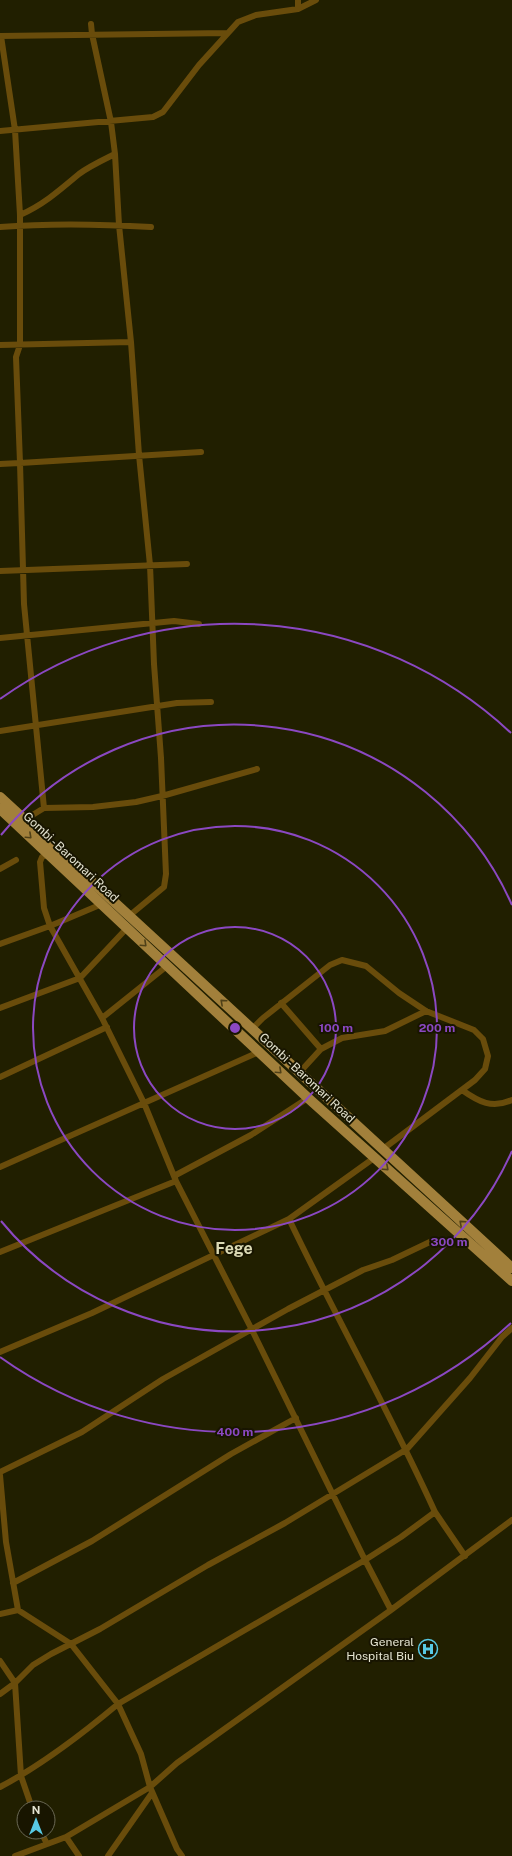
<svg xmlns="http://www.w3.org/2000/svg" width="512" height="1856" viewBox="0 0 512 1856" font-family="'Public Sans',sans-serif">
  <rect width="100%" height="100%" fill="#211f00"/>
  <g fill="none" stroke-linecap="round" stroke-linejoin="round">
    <path stroke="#694c0b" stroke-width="6" d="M298,0V9L316,0
      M91,24L92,34L111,122L115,154L119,225L131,342L139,455L150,565L154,664L161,758L166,874L164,887L129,916
      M0,36L227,33
      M0,131L153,117L163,112L199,65L238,22L256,15L298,9
      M20,215C43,205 60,190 79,174C90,166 103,160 115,154
      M0,227C50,223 101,224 151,227
      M0,345L131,342
      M0,464L20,463L16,357L20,345V215L15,130L1,36
      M0,571L187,564
      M0,638L174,621L199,624
      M0,731L177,703L211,702
      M44,808L24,604L20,463L201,452
      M26,819L44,808L93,807L136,802L162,796L257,769
      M0,869L16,860
      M0,944L50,926L102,904
      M281,1003L321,1049
      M0,1008L80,978L127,928
      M102,1018L167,966
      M252,1029L263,1018L330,965L342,960L366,966L399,993L426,1011L474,1030L483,1039L488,1056L485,1069L475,1080L383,1149
      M299,1073L321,1049L342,1038L385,1031L426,1011
      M0,1077L107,1027
      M462,1090C479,1102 492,1109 512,1100
      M0,1167L259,1052
      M174,1176L251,1135L308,1098
      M289,1219C336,1318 390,1412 435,1512
      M0,1252L176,1181
      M0,1352L92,1313L289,1219L374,1158
      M0,1472L82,1432L163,1379L288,1309L363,1270L392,1260L434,1240
      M0,1475L6,1542L18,1610L71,1644L118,1704L141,1754L150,1787L177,1849L182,1856
      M13,1583L92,1541L231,1454L296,1418
      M391,1610L365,1560L401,1537L435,1512L465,1556
      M0,1614L18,1610
      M0,1661L15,1683L21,1776L32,1808
      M0,1694L15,1683L33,1665L51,1654L100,1629L208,1565L285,1523L407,1449L470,1378L502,1337L512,1328
      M0,1787C42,1765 81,1735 118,1704L365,1560L252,1330L176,1181L144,1103L102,1018L50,926L44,908L40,862L42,857L49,854
      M41,1832L47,1844
      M66,1837L150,1787L177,1763L391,1610L512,1520
      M15,1856L66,1837L79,1856
      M108,1856L152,1793"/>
    <path stroke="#a2803b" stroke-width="10" d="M0,797L512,1268
      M0,809L308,1098L512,1281"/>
  </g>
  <defs><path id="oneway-chevron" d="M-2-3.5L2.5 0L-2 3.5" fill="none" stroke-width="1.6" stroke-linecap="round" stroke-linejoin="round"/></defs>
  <g stroke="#4f4018">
    <use href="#oneway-chevron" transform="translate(29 836) rotate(43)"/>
    <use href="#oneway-chevron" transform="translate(144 944) rotate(43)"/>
    <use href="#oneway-chevron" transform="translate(223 1002) rotate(-138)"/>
    <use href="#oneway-chevron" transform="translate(279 1071) rotate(43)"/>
    <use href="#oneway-chevron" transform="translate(386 1168) rotate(42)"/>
    <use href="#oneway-chevron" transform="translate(462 1223) rotate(-138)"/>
  </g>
  <g fill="none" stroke="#8b48c2" stroke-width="2">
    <circle cx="235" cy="1028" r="101"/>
    <circle cx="235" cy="1028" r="202"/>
    <path d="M512 1151A303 303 0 0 1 1 1221M1 835A303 303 0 0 1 512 905"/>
    <path d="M511 1323A404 404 0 0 1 0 1357M0 699A404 404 0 0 1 511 733"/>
  </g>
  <defs>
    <g id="hospital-ring" transform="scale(1)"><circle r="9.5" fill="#181500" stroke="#58c9e4" stroke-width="1.5"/><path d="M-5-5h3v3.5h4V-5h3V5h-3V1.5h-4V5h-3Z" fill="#58c9e4"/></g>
  </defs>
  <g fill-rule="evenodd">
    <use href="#hospital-ring" x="428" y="1649"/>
  </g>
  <g text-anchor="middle" stroke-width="4" stroke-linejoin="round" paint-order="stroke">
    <g font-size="12" fill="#e5e4d1" stroke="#181500">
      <text transform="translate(71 857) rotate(43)" y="4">Gombi - Baromari Road</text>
      <text transform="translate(307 1078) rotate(43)" y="4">Gombi - Baromari Road</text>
    </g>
    <g font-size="12" fill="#e5e4d1" stroke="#181500" text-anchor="end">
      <text x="414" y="1646">General<tspan x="414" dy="14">Hospital Biu</tspan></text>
    </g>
    <g font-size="16" font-weight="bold" fill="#dcdab5" stroke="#181500">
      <text x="234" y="1254">Fege</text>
    </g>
  </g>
  <circle cx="235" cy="1028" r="6" fill="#8b48c2" stroke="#181500" stroke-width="2"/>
  <g font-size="12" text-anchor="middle" font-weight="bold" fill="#8b48c2" stroke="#181500" stroke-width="4" stroke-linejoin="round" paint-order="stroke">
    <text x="336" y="1032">100 m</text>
    <text x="437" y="1032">200 m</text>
    <text x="449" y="1246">300 m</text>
    <text x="235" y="1436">400 m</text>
  </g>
  <g transform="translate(36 1820)"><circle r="19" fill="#181500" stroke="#6a6854"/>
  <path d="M0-3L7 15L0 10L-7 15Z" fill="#58c9e4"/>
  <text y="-6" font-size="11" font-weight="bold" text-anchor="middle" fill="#e5e4d1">N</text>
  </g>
</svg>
